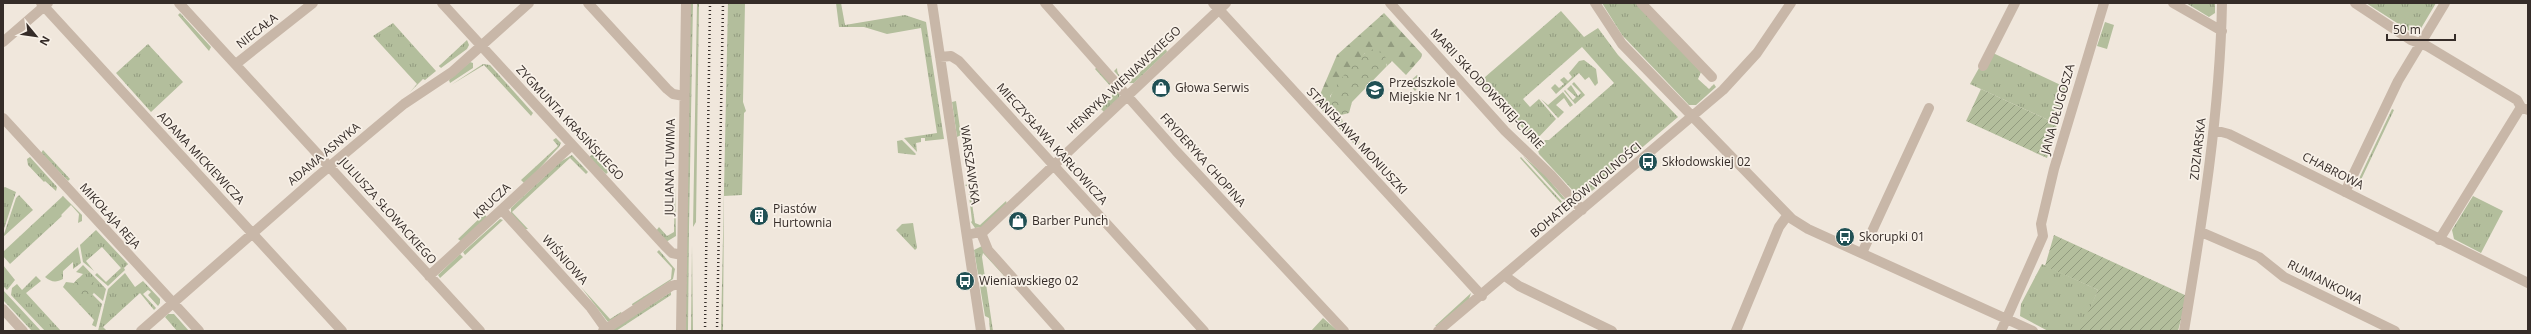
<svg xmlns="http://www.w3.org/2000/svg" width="2531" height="334" viewBox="0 0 2531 334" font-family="'Open Sans',sans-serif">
  <defs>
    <pattern id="grass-tufts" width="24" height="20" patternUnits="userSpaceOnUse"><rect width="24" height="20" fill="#b3be9c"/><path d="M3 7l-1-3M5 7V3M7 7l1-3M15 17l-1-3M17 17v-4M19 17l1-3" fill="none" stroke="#929b7f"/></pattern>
    <pattern id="forest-firs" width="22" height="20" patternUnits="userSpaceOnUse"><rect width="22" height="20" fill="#b3be9c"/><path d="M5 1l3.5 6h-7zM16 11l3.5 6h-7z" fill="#929b7f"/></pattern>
    <pattern id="park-crowns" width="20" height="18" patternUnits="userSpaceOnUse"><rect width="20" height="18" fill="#b3be9c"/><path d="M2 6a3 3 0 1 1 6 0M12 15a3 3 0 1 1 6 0" fill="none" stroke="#929b7f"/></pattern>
    <pattern id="garden-furrows" width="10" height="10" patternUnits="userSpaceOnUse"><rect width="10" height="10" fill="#b3be9c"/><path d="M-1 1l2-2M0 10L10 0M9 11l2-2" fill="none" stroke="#929b7f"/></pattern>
  </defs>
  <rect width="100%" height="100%" fill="#f0e7dc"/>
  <path fill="url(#grass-tufts)" d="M690,3H693L689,227L688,331H685Z
    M697,3H699L696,222L693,227Z
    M728,3H745L743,102L746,111L744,113L742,195L724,196L723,331H721Z
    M836,3H841L845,25L905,15L926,22L944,139L925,141V138H921V142L916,143L917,152L904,138L937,133L921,28L887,34L864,27H839Z
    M1602,3H1637L1701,72L1698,79L1709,89L1714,84L1716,87L1696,105H1689L1622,35Z
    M2186,3H2215V13L2209,17Z
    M2366,3H2436L2420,30L2411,32Z
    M1561,11L1584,37L1598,28L1618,55L1678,117L1631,157H1627L1605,176L1602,183L1583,198L1578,196L1539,154L1537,147L1545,140H1549L1614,83L1582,47L1523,99L1530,107L1539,99L1556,119L1535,141L1481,84H1477Z
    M180,13L211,47L209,51L178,15Z
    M2105,22L2114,25L2107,49L2097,46Z
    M393,23L436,71L425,80L423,79L410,92L417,84L373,36Z
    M467,40L469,45L467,49L441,68L439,66Z
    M148,44L183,82L151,112L116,73Z
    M1166,49L1167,52L1134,83H1125L1114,71L1117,68C1117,77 1123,78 1130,81Z
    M1993,53L2067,88L2057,124L1970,84L1979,68Z
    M1584,60L1596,69L1598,83L1595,86L1589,77L1585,80L1579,73L1556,94L1551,88L1555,84L1559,88L1564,84L1560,80L1564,77L1568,81L1572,77L1569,73L1579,61Z
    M470,62L473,63V68L450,83L449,80Z
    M483,64L490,65L533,113L531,116L484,65L451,85Z
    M1097,67L1120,94L1119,98L1104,112L1100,108L1112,97V88L1095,69Z
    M1574,82L1585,95L1575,104L1564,91L1565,90L1573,100L1576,97L1567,89L1571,85L1578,96L1581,93L1572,84Z
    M1563,92L1573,105L1570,107L1564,98L1556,105L1564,112L1558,118L1541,99L1548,105Z
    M956,101L961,135L957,137L952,102Z
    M2392,109L2394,110L2359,184L2357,183Z
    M556,138L561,143L559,147L525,184L521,180L558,146L553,140Z
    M902,140L916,154L915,155L898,153L897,141Z
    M43,150L70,179L68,181L41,153Z
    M592,154L609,171L606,174L589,158Z
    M572,155L588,172L586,174L570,158L512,212L528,229H525L511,214V208L560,162Z
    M1523,156L1545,175L1566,200L1562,199Z
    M30,157L57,187L56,191L45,181L44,182L28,165L27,159Z
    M1521,157L1565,205V208L1520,158Z
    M969,184L975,223L980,225L1006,201L1007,204L982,227L975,228L971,222L972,221L968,187L965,185Z
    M675,185L676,236L666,242L656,231L659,227L667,236L674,232Z
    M5,187L16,192L3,232V188Z
    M19,195L33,210L3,237L16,198Z
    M63,196L82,215V221L78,223L79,214L71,205L61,215L62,216L10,264L3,256L4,251Z
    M2473,196L2503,211L2481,253L2454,239L2452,230Z
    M484,214L487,217L462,242L458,239Z
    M500,219L503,220L465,255L463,252Z
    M913,223L917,248L915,250L896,230L902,224Z
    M96,230L128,264L124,268L125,270L108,286L95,275L97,273L106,282L121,268L102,247L86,261L94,271L83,262L80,245Z
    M692,245L693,331H691Z
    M982,246L1018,291L983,253L982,257L993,331H990L989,318L985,316L974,250Z
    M78,247L81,263L73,269V262L63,271V279C56,283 51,282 45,277Z
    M659,250L675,269L673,279L633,306L632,304L671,279L672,268L657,252Z
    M460,254L463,257L440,278L438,275Z
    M2042,264L2098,290L2081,331H2048L2020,316L2021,304Z
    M3,265L15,280L7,290L3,286Z
    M83,265L106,289L103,301L94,293V284L78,280L74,287L78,296L93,295L102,304L96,327L92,325L94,320L63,287L66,282L74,283L83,274L76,272Z
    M125,273L135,287L143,281L160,299V303L158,306L148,295L151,292L148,290L143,294L156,308L154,310L140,293L103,327L107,331H98L108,289Z
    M36,276L41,281L26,293L61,331H45L11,295L12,288L17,284L22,290Z
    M581,287L610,319L621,312L622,314L608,322Z
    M3,290L41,331H32L3,300Z
    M671,292V295L616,331H610Z
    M1471,293L1469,299L1437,326H1435Z
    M168,314H174L189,331H177L165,317Z
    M1323,318L1338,331H1311Z"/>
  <path fill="url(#forest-firs)" d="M1384,13L1422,54L1421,58L1406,75L1392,61L1386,67L1387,64L1365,53L1330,96L1332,111L1341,115L1343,123L1360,142L1356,146L1316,104L1337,55Z"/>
  <path fill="url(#park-crowns)" d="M1371,49L1384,54L1387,61L1386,67L1352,102L1349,113L1341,115L1330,110C1321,97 1359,55 1371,49Z
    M73 288a11 11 0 1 1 22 0a11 11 0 1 1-22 0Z"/>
  <path fill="url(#garden-furrows)" d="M1417,75L1423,82L1415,91L1408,83Z
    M1981,89L2057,124L2047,158L1966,121Z
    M2054,235L2187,296L2178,331L2080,330L2098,290L2045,266Z"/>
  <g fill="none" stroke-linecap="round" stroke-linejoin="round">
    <path stroke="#c8b7a8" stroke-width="10" d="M41,3L342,331
      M179,3L480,331
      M442,3L666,247L672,253L682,255
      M588,3L667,89L673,94L684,96
      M932,3L981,331
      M1045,3L1176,151L1344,331
      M1213,3L1482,296
      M1390,3L1505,131L1551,175L1582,210
      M1595,3L1622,44L1792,219L1808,229L2033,331
      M1641,3L1712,77
      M2173,3L2222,31
      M2355,3L2411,40L2427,46L2517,100L2521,107L2528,110
      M3,42L48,3
      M940,57L951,56L959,61L1204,331
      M236,64L313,3
      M1983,66L2015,3
      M3,118L199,331
      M2214,130L2229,134L2528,283
      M2345,192L2398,81L2445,3
      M502,210L591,308L606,329
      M2201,232L2259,257L2284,277L2395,331
      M981,233L988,250L1060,331
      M967,235L984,231L1226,3
      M2439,240L2521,107
      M1862,253L1929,108
      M429,276L572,145
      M1505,276L1519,286L1612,331
      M3,309L23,331
      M141,331L318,176L404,104L452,72L529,3
      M603,331L671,286L682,283
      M681,331L686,3
      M1438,331L1723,90L1757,53L1791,3
      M1736,331L1779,227L1787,216
      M2001,331L2043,236L2041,224L2054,169L2104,3
      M2184,331C2202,222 2220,113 2222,3"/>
    <path stroke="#352c28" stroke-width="2.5" stroke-dasharray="1 3" stroke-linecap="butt" d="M705,331L710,3
      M717,331L723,3"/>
  </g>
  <defs>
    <g id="shop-disc" transform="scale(1)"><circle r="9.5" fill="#205054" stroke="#f8f1e8"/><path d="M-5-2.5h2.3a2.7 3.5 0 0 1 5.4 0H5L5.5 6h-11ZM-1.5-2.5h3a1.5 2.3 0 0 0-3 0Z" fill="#fff"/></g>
    <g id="school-disc" transform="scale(1)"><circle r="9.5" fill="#205054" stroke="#f8f1e8"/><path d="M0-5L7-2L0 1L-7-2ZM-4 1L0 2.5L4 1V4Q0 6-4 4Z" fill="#fff"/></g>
    <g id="bus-disc" transform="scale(1)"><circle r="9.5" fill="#205054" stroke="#f8f1e8"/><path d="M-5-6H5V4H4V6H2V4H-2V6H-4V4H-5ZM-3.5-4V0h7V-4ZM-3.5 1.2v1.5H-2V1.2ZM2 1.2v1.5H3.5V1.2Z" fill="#fff"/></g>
    <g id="building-disc" transform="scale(1)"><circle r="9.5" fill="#205054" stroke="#f8f1e8"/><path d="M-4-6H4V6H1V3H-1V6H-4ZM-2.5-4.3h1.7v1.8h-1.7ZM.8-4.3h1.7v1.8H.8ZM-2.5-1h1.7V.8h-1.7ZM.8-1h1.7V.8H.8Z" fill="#fff"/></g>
  </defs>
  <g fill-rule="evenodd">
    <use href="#shop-disc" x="1161" y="88"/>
    <use href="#school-disc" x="1375" y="90"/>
    <use href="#bus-disc" x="1648" y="162"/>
    <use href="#building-disc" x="759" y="216"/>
    <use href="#shop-disc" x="1018" y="221"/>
    <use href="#bus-disc" x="1845" y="237"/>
    <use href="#bus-disc" x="965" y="281"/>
  </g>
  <g text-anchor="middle" stroke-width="3.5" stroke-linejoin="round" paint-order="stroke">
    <g font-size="12" fill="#352c28" stroke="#f8f1e8">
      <text transform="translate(257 31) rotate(-38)" y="4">NIECAŁA</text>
      <text transform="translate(1124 80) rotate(-43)" y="4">HENRYKA WIENIAWSKIEGO</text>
      <text transform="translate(1487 89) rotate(47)" y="4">MARII SKŁODOWSKIEJ-CURIE</text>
      <text transform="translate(2058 109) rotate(-74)" y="4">JANA DŁUGOSZA</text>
      <text transform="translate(570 123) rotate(47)" y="4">ZYGMUNTA KRASIŃSKIEGO</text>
      <text transform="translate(1357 141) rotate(47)" y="4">STANISŁAWA MONIUSZKI</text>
      <text transform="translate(1052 144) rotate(48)" y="4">MIECZYSŁAWA KARŁOWICZA</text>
      <text transform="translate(2198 149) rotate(-83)" y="4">ZDZIARSKA</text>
      <text transform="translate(324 154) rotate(-40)" y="4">ADAMA ASNYKA</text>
      <text transform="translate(201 158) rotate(47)" y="4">ADAMA MICKIEWICZA</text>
      <text transform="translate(1203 160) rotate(48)" y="4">FRYDERYKA CHOPINA</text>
      <text transform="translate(970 165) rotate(82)" y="4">WARSZAWSKA</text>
      <text transform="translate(670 167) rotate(-89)" y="4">JULIANA TUWIMA</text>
      <text transform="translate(2333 171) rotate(27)" y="4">CHABROWA</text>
      <text transform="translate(1586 190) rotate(-40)" y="4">BOHATERÓW WOLNOŚCI</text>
      <text transform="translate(492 201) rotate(-43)" y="4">KRUCZA</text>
      <text transform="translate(388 211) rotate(48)" y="4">JULIUSZA SŁOWACKIEGO</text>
      <text transform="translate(110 216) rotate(48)" y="4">MIKOŁAJA REJA</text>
      <text transform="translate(565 260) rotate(48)" y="4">WIŚNIOWA</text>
      <text transform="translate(2325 282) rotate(27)" y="4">RUMIANKOWA</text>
    </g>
    <g font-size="12" fill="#352c28" stroke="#f8f1e8" text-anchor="start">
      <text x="1389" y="87">Przedszkole<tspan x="1389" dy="14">Miejskie Nr 1</tspan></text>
      <text x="1175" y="92">Głowa Serwis</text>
      <text x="1662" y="166">Skłodowskiej 02</text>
      <text x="773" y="213">Piastów<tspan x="773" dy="14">Hurtownia</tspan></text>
      <text x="1032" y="225">Barber Punch</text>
      <text x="1859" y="241">Skorupki 01</text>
      <text x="979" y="285">Wieniawskiego 02</text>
    </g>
  </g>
  <rect width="2531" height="334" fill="none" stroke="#352c28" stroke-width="8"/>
  <g transform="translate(36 36) rotate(119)" stroke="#f8f1e8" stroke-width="3" paint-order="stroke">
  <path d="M0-3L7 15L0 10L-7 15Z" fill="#352c28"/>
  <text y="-6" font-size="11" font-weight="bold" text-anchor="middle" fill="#352c28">N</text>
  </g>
  <path d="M2387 34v6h68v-6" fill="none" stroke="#352c28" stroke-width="2"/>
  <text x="2393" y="34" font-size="12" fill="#352c28" stroke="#f8f1e8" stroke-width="3" paint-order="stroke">50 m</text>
</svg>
